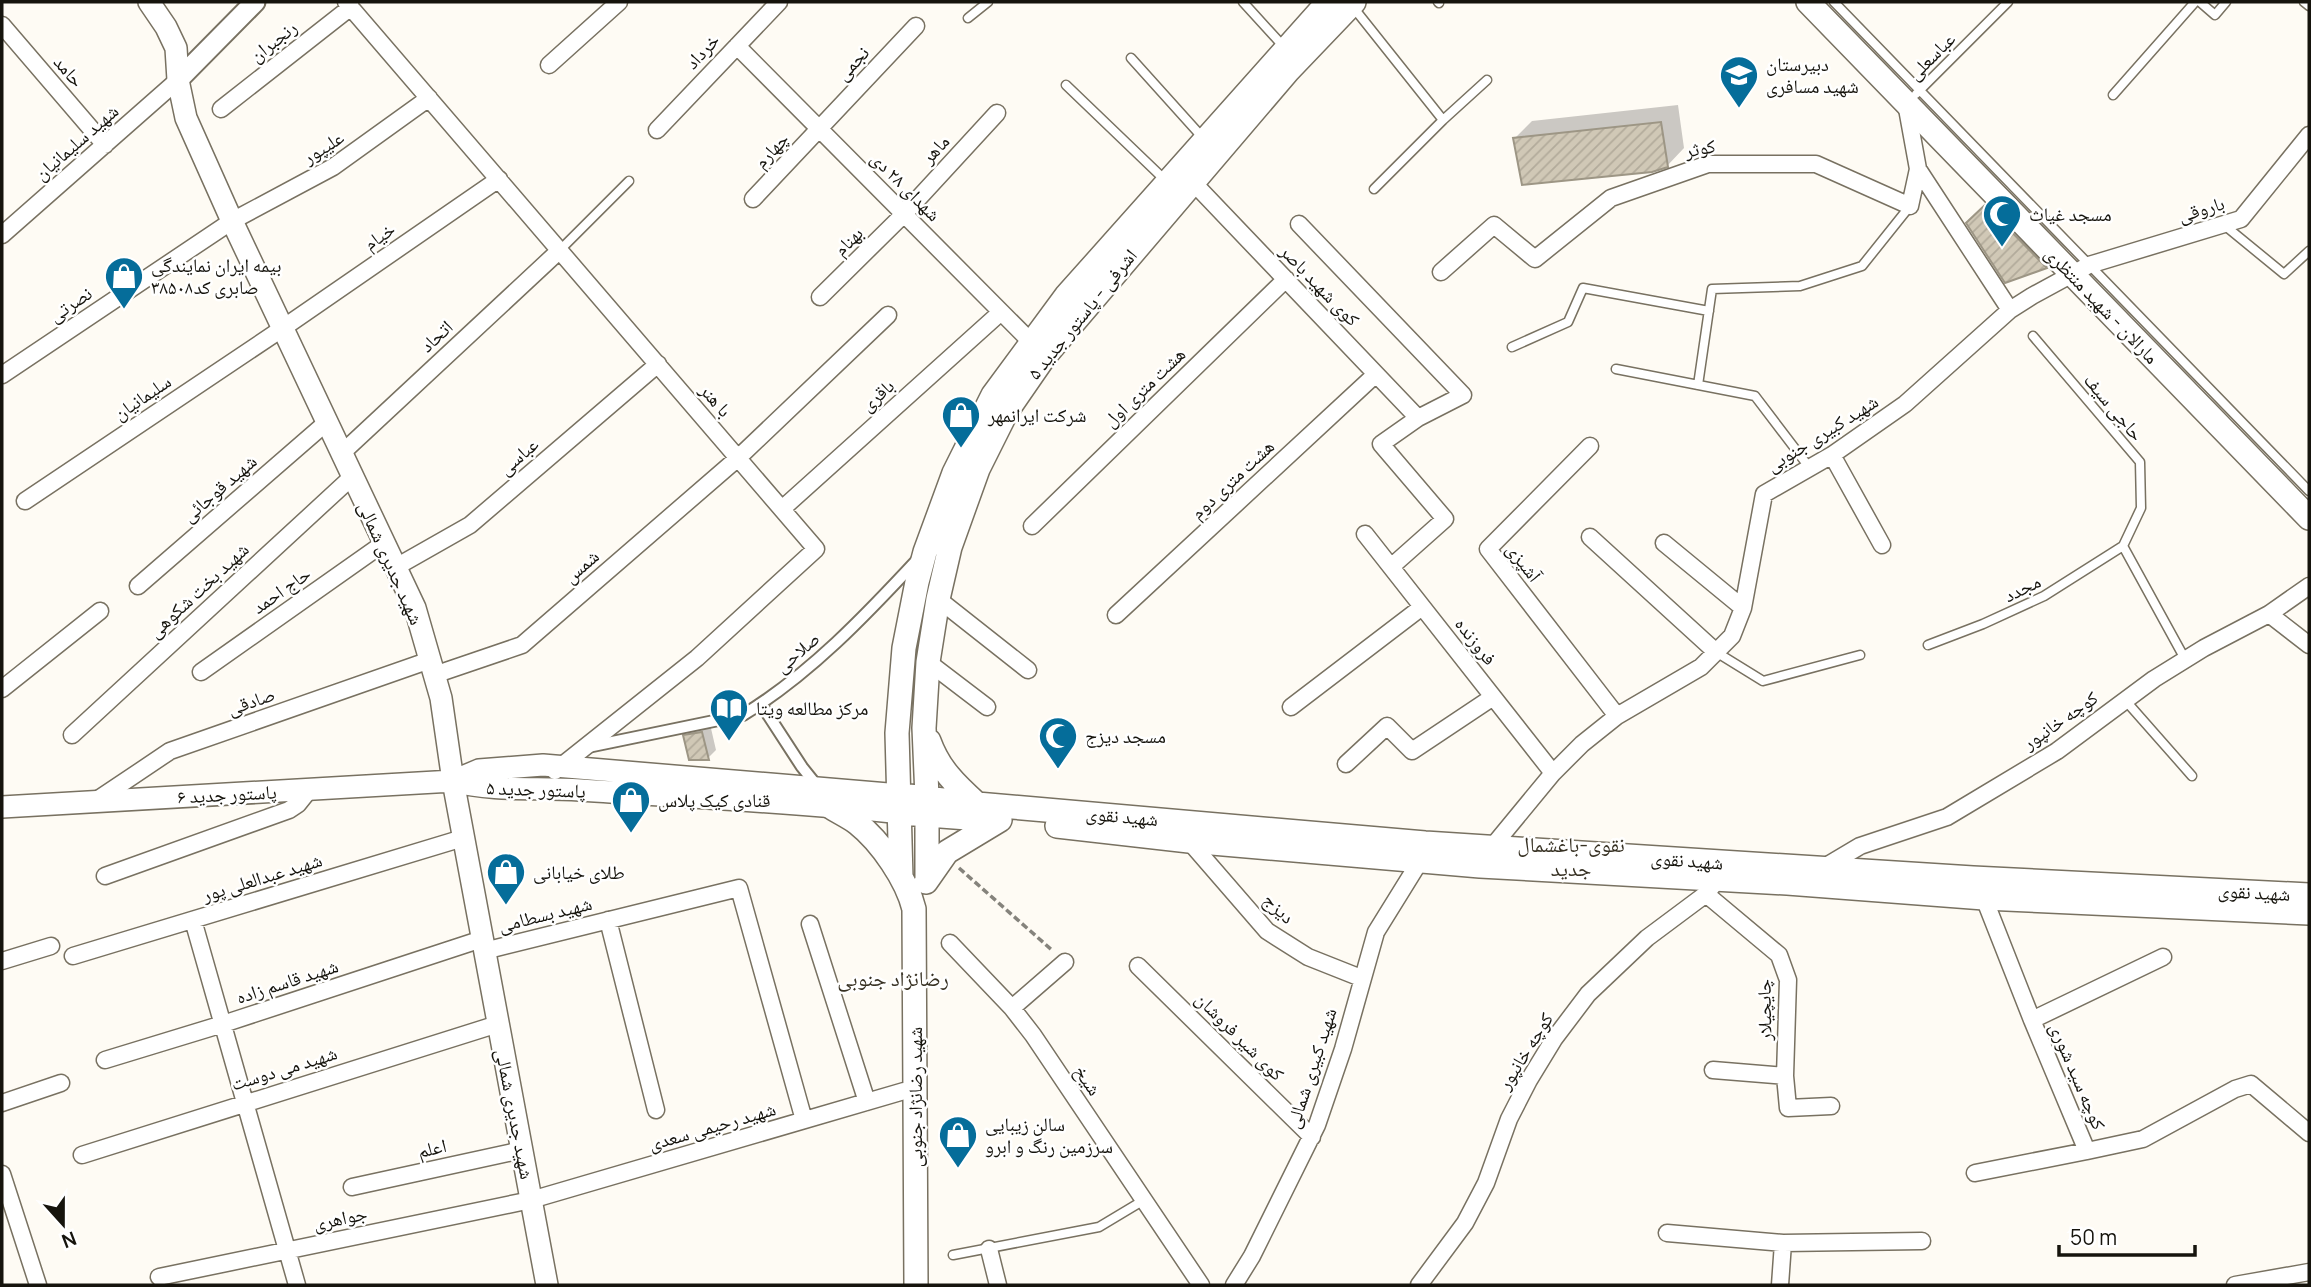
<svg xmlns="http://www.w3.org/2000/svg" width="2311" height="1287" viewBox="0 0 2311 1287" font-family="Manrope,'Noto Naskh Arabic',sans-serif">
  <defs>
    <pattern id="building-hatch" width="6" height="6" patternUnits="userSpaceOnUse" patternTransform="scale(1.75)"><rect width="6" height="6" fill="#d0c8b6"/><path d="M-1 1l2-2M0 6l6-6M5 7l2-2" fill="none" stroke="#b2ab9b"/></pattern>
  </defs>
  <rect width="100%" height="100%" fill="#fefbf4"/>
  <path fill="#0003" d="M1678,105L1684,148L1667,166L1515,138L1532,121Z
    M1999,193L2058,254L2046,266L2005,280L1968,224Z
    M710,724L716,750L708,758L685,736L694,728Z"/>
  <path fill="url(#building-hatch)" stroke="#9d9685" stroke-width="2" d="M1661,122L1668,167L1652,172L1522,185L1513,138Z
    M1985,205L2047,268L2005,283L1966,223Z
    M702,732L709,760H689L683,735Z"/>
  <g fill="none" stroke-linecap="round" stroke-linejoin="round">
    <g stroke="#787161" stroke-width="11">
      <path id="service" d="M1243,2L1284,47
        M1438,2L1439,3
        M1834,2L2309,491
        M2200,2L2215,15L2226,2
        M2304,2L2309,6
        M1353,7L1443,120
        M968,18L988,2
        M1131,58L1203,138
        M1066,85L1165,180
        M1916,94L2008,2
        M2113,95L2195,2
        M1374,189L1443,120L1487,80
        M2223,224L2284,274L2309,251
        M560,250L629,181
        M2033,336L2140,462L2141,508L2123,546L2185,659
        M1512,347L1568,322L1583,288L1709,311
        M1616,369L1755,396L1809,467
        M1698,385L1712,289L1800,286L1862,266L1910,206
        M1928,645L1983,624L2044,596L2123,546
        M1716,652L1763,681L1860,655
        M2125,700L2192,776
        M953,1255L1099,1227L1144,1200"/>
    </g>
    <g stroke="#787161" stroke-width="14">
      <path id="pedestrian" d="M761,704L802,767L818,787
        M588,747L743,715C810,674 865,616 918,559"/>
    </g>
    <g stroke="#787161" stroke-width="19">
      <path id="minor" d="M346,2L816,549L697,658L555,771
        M2,25L105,145
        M737,46L1038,349
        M549,65L619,2
        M221,109L351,7
        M657,130L779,2
        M1918,169L2010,310
        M1188,177L1418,418
        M753,199L916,26
        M1299,224L1463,395L1418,418L1381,444L1445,519L1391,567
        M2,235L178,80
        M1441,272L1494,225L1535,259L1611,198L1708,164H1816L1910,206L1918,169L1906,103
        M820,297L904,214L997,113
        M2,375L232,221L333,167L429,98
        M1590,446L1488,549L1617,716
        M342,453L560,250
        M1832,455L1882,545
        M25,501L283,328L499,179
        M782,509L1001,312
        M1032,526L1286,279
        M1365,534L1553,773
        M1590,537L1716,652
        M1664,543L1743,608
        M396,567L470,525L658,364
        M138,586L327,422
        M938,599L1028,670
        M2269,614L2309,645
        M1116,615L1376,374
        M928,662L987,707
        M201,672L384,543
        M434,675L522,645L738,458L888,315
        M2,689L100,611
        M1291,707L1422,607
        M72,735L353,476
        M1346,764L1387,726L1412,751L1493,697
        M97,800L170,751L430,660
        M1189,841L1267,931L1308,957L1361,978
        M1492,847L1553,773L1582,744L1617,716L1701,667L1732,636L1743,608L1764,494L1832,455L1905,404L2010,310L2032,296L2089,265L2241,219L2309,135
        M1823,868L1860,846L1947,817L2057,751L2154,679L2204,648L2269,614L2309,586
        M105,876L289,810L298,804L310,789
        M1706,894L1779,955L1788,980L1785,1076L1788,1108L1831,1106
        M1984,898L2032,1020L2087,1151L2143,1139L2235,1089L2251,1084L2309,1133
        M193,920L297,1285
        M608,920L656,1110
        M810,924L867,1102
        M950,943L1012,1008L1033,1035L1201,1285
        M484,951L739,888L804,1120
        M73,956L463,838
        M2,961L51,946
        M1138,966L1312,1137
        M1012,1008L1065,962
        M2032,1020L2163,957
        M105,1060L223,1024L482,939
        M1713,1070L1785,1076
        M2,1103L61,1083
        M82,1155L498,1024
        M1975,1173L2087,1151
        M2,1174L38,1285
        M352,1187L522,1150
        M1667,1233L1783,1243L1922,1241
        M989,1249L998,1285
        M159,1277L531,1200L904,1091
        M1234,1285L1252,1256L1317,1125L1343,1049L1376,932L1420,861
        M1419,1285L1465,1223L1486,1183L1509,1119L1529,1080L1554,1039L1588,994L1647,938L1706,894L1718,879
        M1780,1285L1783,1243
        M2235,1285L2309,1272"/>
    </g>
    <g stroke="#787161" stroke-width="23">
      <path id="tertiary" d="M178,80L255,2"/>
    </g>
    <g stroke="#787161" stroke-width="24">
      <path id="secondary" d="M149,2L166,27L176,48L178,80L186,118L232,221L415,608L441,698L453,781L547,1285
        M453,781L479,770L543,765L900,795
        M2,807L453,781C494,792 538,787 580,790C687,797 794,802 901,813"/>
    </g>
    <g stroke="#787161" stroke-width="26">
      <path id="primary" d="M1808,2L2309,518
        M929,741C939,769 956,785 977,804
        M900,795L977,804L1425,843L1973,878L2309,895
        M829,806C838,812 849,817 857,823C881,842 907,880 914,909L916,1285
        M901,813L981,819
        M1057,826L1189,841L1480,866L1787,883L1984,898L2309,913
        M901,877L897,733L904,648L917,582L925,552L954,473L993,395L1066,296L1328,2
        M927,880V797L924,728L928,662L938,599L950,547L978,469L1007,411L1045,356L1288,71L1354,2
        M926,882L947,852L1000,820"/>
    </g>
    <path stroke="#85837c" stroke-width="3.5" stroke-dasharray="7 3.5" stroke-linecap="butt" d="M959,868L1053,951"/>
    <use href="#service" stroke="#fff" stroke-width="8"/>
    <use href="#pedestrian" stroke="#fff" stroke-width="10"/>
    <use href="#minor" stroke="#fff" stroke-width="16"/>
    <use href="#tertiary" stroke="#fff" stroke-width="19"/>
    <use href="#secondary" stroke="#fff" stroke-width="21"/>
    <use href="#primary" stroke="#fff" stroke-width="23"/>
  </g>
  <defs>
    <g id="school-pin" transform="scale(2.0125)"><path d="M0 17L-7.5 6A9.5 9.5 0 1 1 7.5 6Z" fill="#056d9a" stroke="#fff"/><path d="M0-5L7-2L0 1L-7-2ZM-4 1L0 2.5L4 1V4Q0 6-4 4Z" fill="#fff"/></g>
    <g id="mosque-pin" transform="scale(2.0125)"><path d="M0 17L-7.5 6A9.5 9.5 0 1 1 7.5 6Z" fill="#056d9a" stroke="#fff"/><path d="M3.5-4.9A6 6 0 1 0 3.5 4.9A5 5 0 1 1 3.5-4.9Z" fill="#fff"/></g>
    <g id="shop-pin" transform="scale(2.0125)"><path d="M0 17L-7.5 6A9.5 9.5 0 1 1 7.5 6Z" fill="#056d9a" stroke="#fff"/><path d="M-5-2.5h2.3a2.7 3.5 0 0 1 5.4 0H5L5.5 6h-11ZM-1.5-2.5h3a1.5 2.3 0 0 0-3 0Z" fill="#fff"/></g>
    <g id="library-pin" transform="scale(2.0125)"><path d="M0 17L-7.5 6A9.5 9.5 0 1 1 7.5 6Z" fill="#056d9a" stroke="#fff"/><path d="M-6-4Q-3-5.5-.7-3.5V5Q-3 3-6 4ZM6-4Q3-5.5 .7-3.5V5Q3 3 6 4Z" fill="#fff"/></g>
  </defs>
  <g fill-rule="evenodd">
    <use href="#school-pin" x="1739" y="75"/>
    <use href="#mosque-pin" x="2002" y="214"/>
    <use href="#shop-pin" x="124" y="276"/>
    <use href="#shop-pin" x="961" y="415"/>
    <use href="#library-pin" x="729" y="708"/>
    <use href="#mosque-pin" x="1058" y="736"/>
    <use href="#shop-pin" x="631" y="800"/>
    <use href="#shop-pin" x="506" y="872"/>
    <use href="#shop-pin" x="958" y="1135"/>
  </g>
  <g text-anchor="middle" stroke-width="5" stroke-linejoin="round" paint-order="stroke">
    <g font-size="19" fill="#16140d" stroke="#fff">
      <text transform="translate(273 41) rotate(-38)" y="7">رنجبران</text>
      <text transform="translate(702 51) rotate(-47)" y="7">خرداد</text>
      <text transform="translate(1931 56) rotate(-45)" y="7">عباسعلی</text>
      <text transform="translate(852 63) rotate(-47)" y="7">نجمی</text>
      <text transform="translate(69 71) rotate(49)" y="7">حامد</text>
      <text transform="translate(76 142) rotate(-41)" y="7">شهید سلیمانیان</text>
      <text transform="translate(323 147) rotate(-32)" y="7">علیپور</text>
      <text transform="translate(1700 148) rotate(-11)" y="7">کوثر</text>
      <text transform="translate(935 149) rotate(-47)" y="7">ماهر</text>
      <text transform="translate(771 150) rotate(-47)" y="7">چهارم</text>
      <text transform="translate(906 186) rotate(45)" y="7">شهدای ۲۸ دی</text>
      <text transform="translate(2201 209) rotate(-17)" y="7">باروقی</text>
      <text transform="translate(379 236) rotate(-35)" y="7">خیام</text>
      <text transform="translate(848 241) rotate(-45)" y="7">بهنام</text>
      <text transform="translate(1320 285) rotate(46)" y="7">کوی شهید باصر</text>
      <text transform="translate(70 304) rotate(-34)" y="7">نصرتی</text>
      <text transform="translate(2102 305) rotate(46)" y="7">مارالان - شهید منتظری</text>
      <text transform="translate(1082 314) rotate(-51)" y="7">اشرفی - پاستور جدید ۵</text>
      <text transform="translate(436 336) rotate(-43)" y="7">اتحاد</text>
      <text transform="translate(1144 387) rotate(-44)" y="7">هشت متری اول</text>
      <text transform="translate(877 395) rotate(-42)" y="7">باقری</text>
      <text transform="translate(142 397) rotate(-34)" y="7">سلیمانیان</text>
      <text transform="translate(716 400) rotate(49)" y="7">با هنر</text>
      <text transform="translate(2114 407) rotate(50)" y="7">حاجی سیف</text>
      <text transform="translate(1822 433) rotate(-32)" y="7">شهید کبیری جنوبی</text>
      <text transform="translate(518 456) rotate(-41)" y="7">عباسی</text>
      <text transform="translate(1232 479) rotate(-43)" y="7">هشت متری دوم</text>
      <text transform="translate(219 488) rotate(-41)" y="7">شهید قوجائی</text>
      <text transform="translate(1524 562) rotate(52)" y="7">آشپزی</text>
      <text transform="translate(391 563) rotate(66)" y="7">شهید جدیری شمالی</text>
      <text transform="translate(581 566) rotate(-41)" y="7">شمس</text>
      <text transform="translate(2022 588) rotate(-26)" y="7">مجدد</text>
      <text transform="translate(198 590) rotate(-43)" y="7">شهید بخت شکوهی</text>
      <text transform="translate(281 590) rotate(-35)" y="7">حاج احمد</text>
      <text transform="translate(1476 641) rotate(52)" y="7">فروزنده</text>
      <text transform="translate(797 652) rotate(-40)" y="7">صلاحی</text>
      <text transform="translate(251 701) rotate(-19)" y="7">صادقی</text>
      <text transform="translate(2060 720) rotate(-35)" y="7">کوچه خانپور</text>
      <text transform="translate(536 789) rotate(2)" y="7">پاستور جدید ۵</text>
      <text transform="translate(227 794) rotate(-3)" y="7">پاستور جدید ۶</text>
      <text transform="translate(1122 816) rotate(5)" y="7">شهید نقوی</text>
      <text transform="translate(1687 860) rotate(4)" y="7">شهید نقوی</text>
      <text transform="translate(262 877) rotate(-17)" y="7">شهید عبدالعلی پور</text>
      <text transform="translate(2254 892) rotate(3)" y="7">شهید نقوی</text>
      <text transform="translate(1279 908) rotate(43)" y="7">دیزج</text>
      <text transform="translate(545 914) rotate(-14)" y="7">شهید بسطامی</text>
      <text transform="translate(287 981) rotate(-18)" y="7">شهید قاسم زاده</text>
      <text transform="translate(1764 1010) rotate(-91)" y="7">چایچیلار</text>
      <text transform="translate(1240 1036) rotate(45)" y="7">کوی شیر فروشان</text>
      <text transform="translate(1525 1051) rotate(-58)" y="7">کوچه خانپور</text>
      <text transform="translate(284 1068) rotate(-17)" y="7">شهید می دوست</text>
      <text transform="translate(1311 1068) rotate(-72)" y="7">شهید کبیری شمالی</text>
      <text transform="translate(2078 1076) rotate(67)" y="7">کوچه سید شوری</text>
      <text transform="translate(1088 1080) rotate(56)" y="7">شیخ</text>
      <text transform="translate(915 1097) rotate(-90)" y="7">شهید رضانژاد جنوبی</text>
      <text transform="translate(515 1114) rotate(79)" y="7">شهید جدیری شمالی</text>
      <text transform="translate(712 1126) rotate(-16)" y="7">شهید رحیمی سعدی</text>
      <text transform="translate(432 1148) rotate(-13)" y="7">اعلم</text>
      <text transform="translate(340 1218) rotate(-12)" y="7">جواهری</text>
    </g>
    <g font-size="19" fill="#16140d" stroke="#fff" text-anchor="start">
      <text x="1766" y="71">دبیرستان<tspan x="1766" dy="22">شهید مسافری</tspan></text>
      <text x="2029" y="221">مسجد غیاث</text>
      <text x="151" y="272">بیمه ایران نمایندگی<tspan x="151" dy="22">صابری کد۳۸۵۰۸</tspan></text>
      <text x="988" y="422">شرکت ایرانمهر</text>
      <text x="756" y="715">مرکز مطالعه ویتا</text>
      <text x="1085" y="743">مسجد دیزج</text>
      <text x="658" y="807">قنادی کیک پلاس</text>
      <text x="533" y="879">طلای خیابانی</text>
      <text x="985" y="1131">سالن زیبایی<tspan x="985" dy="22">سرزمین رنگ و ابرو</tspan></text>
    </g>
    <g font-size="21" fill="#373123" stroke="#fff">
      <text x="1571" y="852">نقوی-باغشمال<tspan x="1571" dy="24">جدید</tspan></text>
      <text x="893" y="986">رضانژاد جنوبی</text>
    </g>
  </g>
  <rect width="2311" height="1287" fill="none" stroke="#16140d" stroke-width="7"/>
  <g transform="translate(63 1224) rotate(159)" stroke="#ffffff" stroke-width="5" paint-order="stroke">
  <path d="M0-5L12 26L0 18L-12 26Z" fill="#16140d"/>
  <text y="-10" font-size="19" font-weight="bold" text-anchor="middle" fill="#16140d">N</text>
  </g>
  <path d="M2059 1245v10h136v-10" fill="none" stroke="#16140d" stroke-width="3.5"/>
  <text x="2070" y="1245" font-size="21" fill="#16140d" stroke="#ffffff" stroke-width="5" paint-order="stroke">50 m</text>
</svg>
